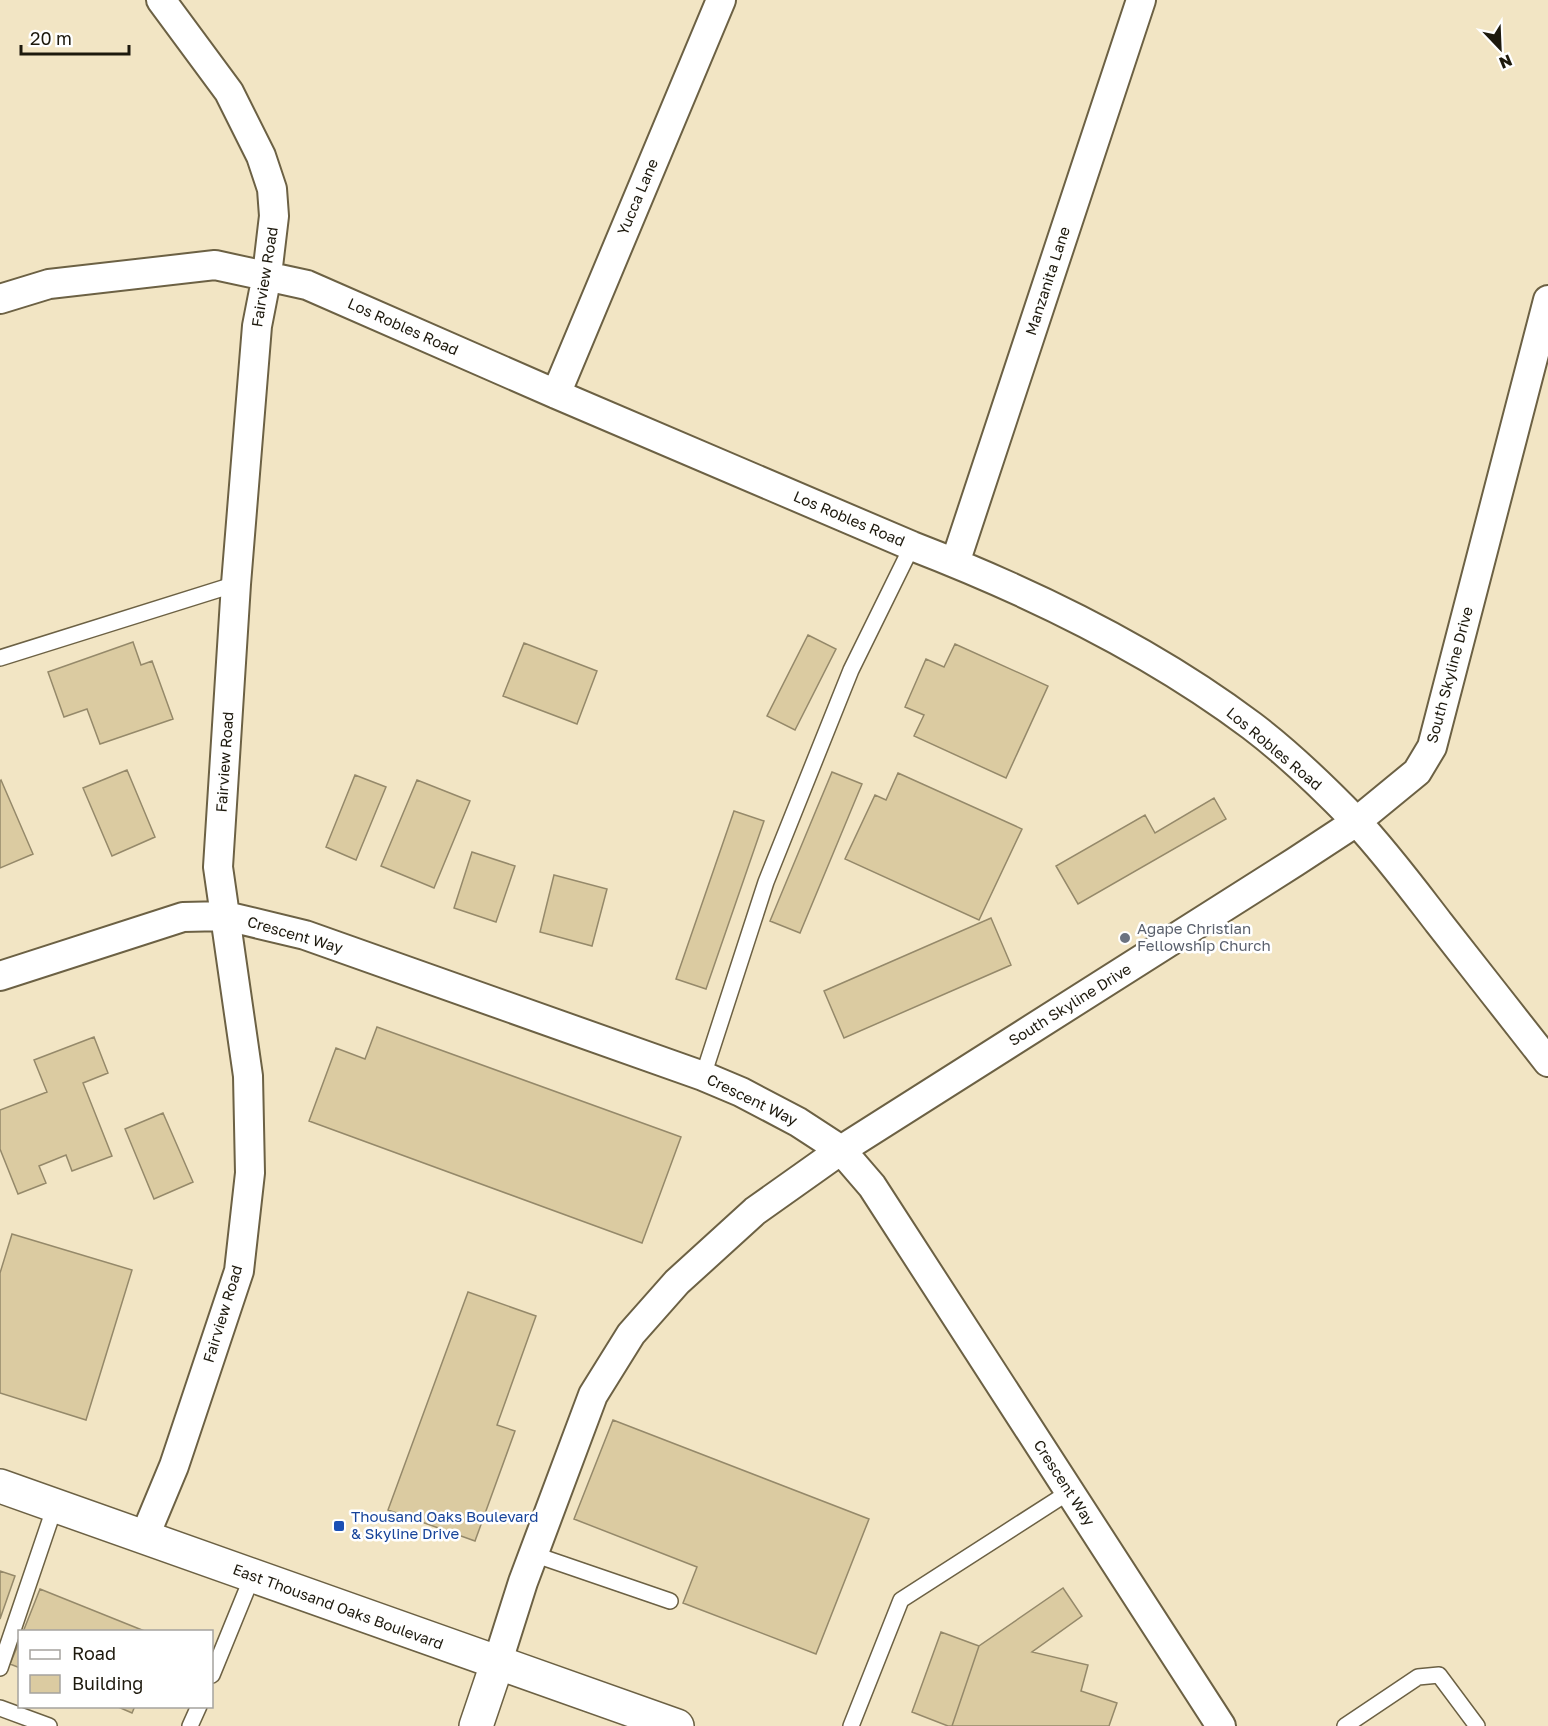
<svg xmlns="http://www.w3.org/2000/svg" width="1548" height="1726" viewBox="0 0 1548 1726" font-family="'Golos Text',sans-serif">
  <rect width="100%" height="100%" fill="#f2e5c4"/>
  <path fill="#dbcba1" stroke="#95896a" stroke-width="1.5" d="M808,635L836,649L795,730L767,716Z
    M133,642L141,665L152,661L173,719L100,744L87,709L64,717L48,672Z
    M524,643L597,671L577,724L503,696Z
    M955,644L1048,686L1006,778L914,736L924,715L905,707L926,659L944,667Z
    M127,770L155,837L112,856L83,788Z
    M832,772L862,784L800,933L770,921Z
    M898,773L1022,829L979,920L845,859L875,795L886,800Z
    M355,775L386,787L356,860L326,847Z
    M1,780L33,854L0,868V781Z
    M417,780L470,801L434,888L381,866Z
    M1214,798L1226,819L1078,904L1056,866L1145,815L1155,833Z
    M734,811L764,821L706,989L676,979Z
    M472,852L515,866L496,922L454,908Z
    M554,875L607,889L592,946L540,932Z
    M991,918L1011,965L844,1038L824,991Z
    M377,1027L681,1137L642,1243L309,1121L336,1048L365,1059Z
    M94,1037L108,1073L83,1083L112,1156L72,1171L66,1155L39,1166L46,1183L18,1194L0,1149V1110L47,1092L34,1060Z
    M163,1113L193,1182L154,1199L125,1129Z
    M12,1234L132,1270L86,1420L0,1393V1273Z
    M468,1292L536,1316L497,1425L515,1431L475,1541L388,1510Z
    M613,1420L869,1519L816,1654L683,1603L697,1567L574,1519Z
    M0,1571L15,1576L0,1619Z
    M1063,1588L1082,1616L1032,1652L1088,1665L1081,1691L1117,1703L1109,1726H952L979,1646Z
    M40,1589L147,1632H23Z
    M941,1632L979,1646L952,1726H948L912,1712Z
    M20,1640V1668L10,1664Z
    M116,1706H135L132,1713Z"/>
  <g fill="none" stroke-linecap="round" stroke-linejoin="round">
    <g stroke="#6c6144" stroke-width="18">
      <path id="service" d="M0,658L236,584
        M703,1076L766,882L851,670L912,546
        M533,1554L670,1601
        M0,1668L55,1506
        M212,1675L252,1577
        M0,1708L49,1726
        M190,1726L199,1706
        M851,1726L901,1600L1069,1492
        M1345,1726L1418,1677L1439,1675L1477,1726"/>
    </g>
    <g stroke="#6c6144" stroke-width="32">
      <path id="minor" d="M0,299L49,284L215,265L307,285L556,394L912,546C1031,592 1150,649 1252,726C1289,754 1324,788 1356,821C1386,853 1412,888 1439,923C1475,969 1512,1016 1548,1062
        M556,394L721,0
        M955,563L1141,0
        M0,976L183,917L226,916L305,935L703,1076L741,1092L798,1122L841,1150L872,1186L1221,1726
        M144,1538L174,1466L239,1271L250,1173L248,1076L218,867L236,584L257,326L267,275L274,216L272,189L261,156L229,92L161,0
        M497,1664L523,1582L593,1395L631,1334L677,1282L755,1211L841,1150L1295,862L1356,822L1417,772L1432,747L1548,300"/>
    </g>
    <g stroke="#6c6144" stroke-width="36">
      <path id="tertiary" d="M476,1726L497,1664"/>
    </g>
    <g stroke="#6c6144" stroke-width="36">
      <path id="primary" d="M0,1486L677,1726"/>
    </g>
    <use href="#service" stroke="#fff" stroke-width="15"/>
    <use href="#minor" stroke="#fff" stroke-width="28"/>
    <use href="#tertiary" stroke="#fff" stroke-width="33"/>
    <use href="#primary" stroke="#fff" stroke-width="33"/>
  </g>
  <circle fill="#6b7280" stroke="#fff" stroke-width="2" cx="1125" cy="938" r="6"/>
  <rect fill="#1a4fb4" stroke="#fff" stroke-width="2" x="333" y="1520" width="12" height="12" rx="3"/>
  <g text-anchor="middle" stroke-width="5" stroke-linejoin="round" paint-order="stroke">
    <g font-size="15" fill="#1d190d" stroke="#fff">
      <text transform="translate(638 197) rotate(-67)" y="5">Yucca Lane</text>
      <text transform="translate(265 277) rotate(-81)" y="5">Fairview Road</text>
      <text transform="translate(1048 281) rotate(-72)" y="5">Manzanita Lane</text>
      <text transform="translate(403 327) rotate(24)" y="5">Los Robles Road</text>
      <text transform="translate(849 519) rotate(23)" y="5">Los Robles Road</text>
      <text transform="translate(1450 675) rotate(-75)" y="5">South Skyline Drive</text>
      <text transform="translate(1274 749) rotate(40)" y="5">Los Robles Road</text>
      <text transform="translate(225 762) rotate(-86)" y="5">Fairview Road</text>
      <text transform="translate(295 935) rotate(16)" y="5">Crescent Way</text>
      <text transform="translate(1070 1005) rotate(-32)" y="5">South Skyline Drive</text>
      <text transform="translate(752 1100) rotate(26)" y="5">Crescent Way</text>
      <text transform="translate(223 1314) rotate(-73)" y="5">Fairview Road</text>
      <text transform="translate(1064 1483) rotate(57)" y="5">Crescent Way</text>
      <text transform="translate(338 1607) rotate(20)" y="5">East Thousand Oaks Boulevard</text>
    </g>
    <g font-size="15" fill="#5b616d" stroke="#fff" text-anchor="start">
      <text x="1137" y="934">Agape Christian<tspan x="1137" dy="17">Fellowship Church</tspan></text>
    </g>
    <g font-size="15" fill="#164399" stroke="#fff" text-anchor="start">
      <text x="351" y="1522">Thousand Oaks Boulevard<tspan x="351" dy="17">&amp; Skyline Drive</tspan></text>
    </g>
  </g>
  <rect x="18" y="1630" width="195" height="78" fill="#ffffff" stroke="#a5a39e" stroke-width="1.5"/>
  <rect x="30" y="1650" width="30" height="9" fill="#ffffff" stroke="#a5a39e" stroke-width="1.5"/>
  <text x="72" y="1660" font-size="18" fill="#1d190d">Road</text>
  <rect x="30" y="1675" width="30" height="18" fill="#dbcba1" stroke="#a5a39e" stroke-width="1.5"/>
  <text x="72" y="1690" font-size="18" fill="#1d190d">Building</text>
  <g transform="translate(1500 48) rotate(157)" stroke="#ffffff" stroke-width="4.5" paint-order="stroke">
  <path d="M0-4.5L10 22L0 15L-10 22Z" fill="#1d190d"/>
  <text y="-9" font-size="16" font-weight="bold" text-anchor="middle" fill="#1d190d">N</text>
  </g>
  <path d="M21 45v9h108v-9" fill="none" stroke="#1d190d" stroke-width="3"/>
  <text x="30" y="45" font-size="18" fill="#1d190d" stroke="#ffffff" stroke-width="4.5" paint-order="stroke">20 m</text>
</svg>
